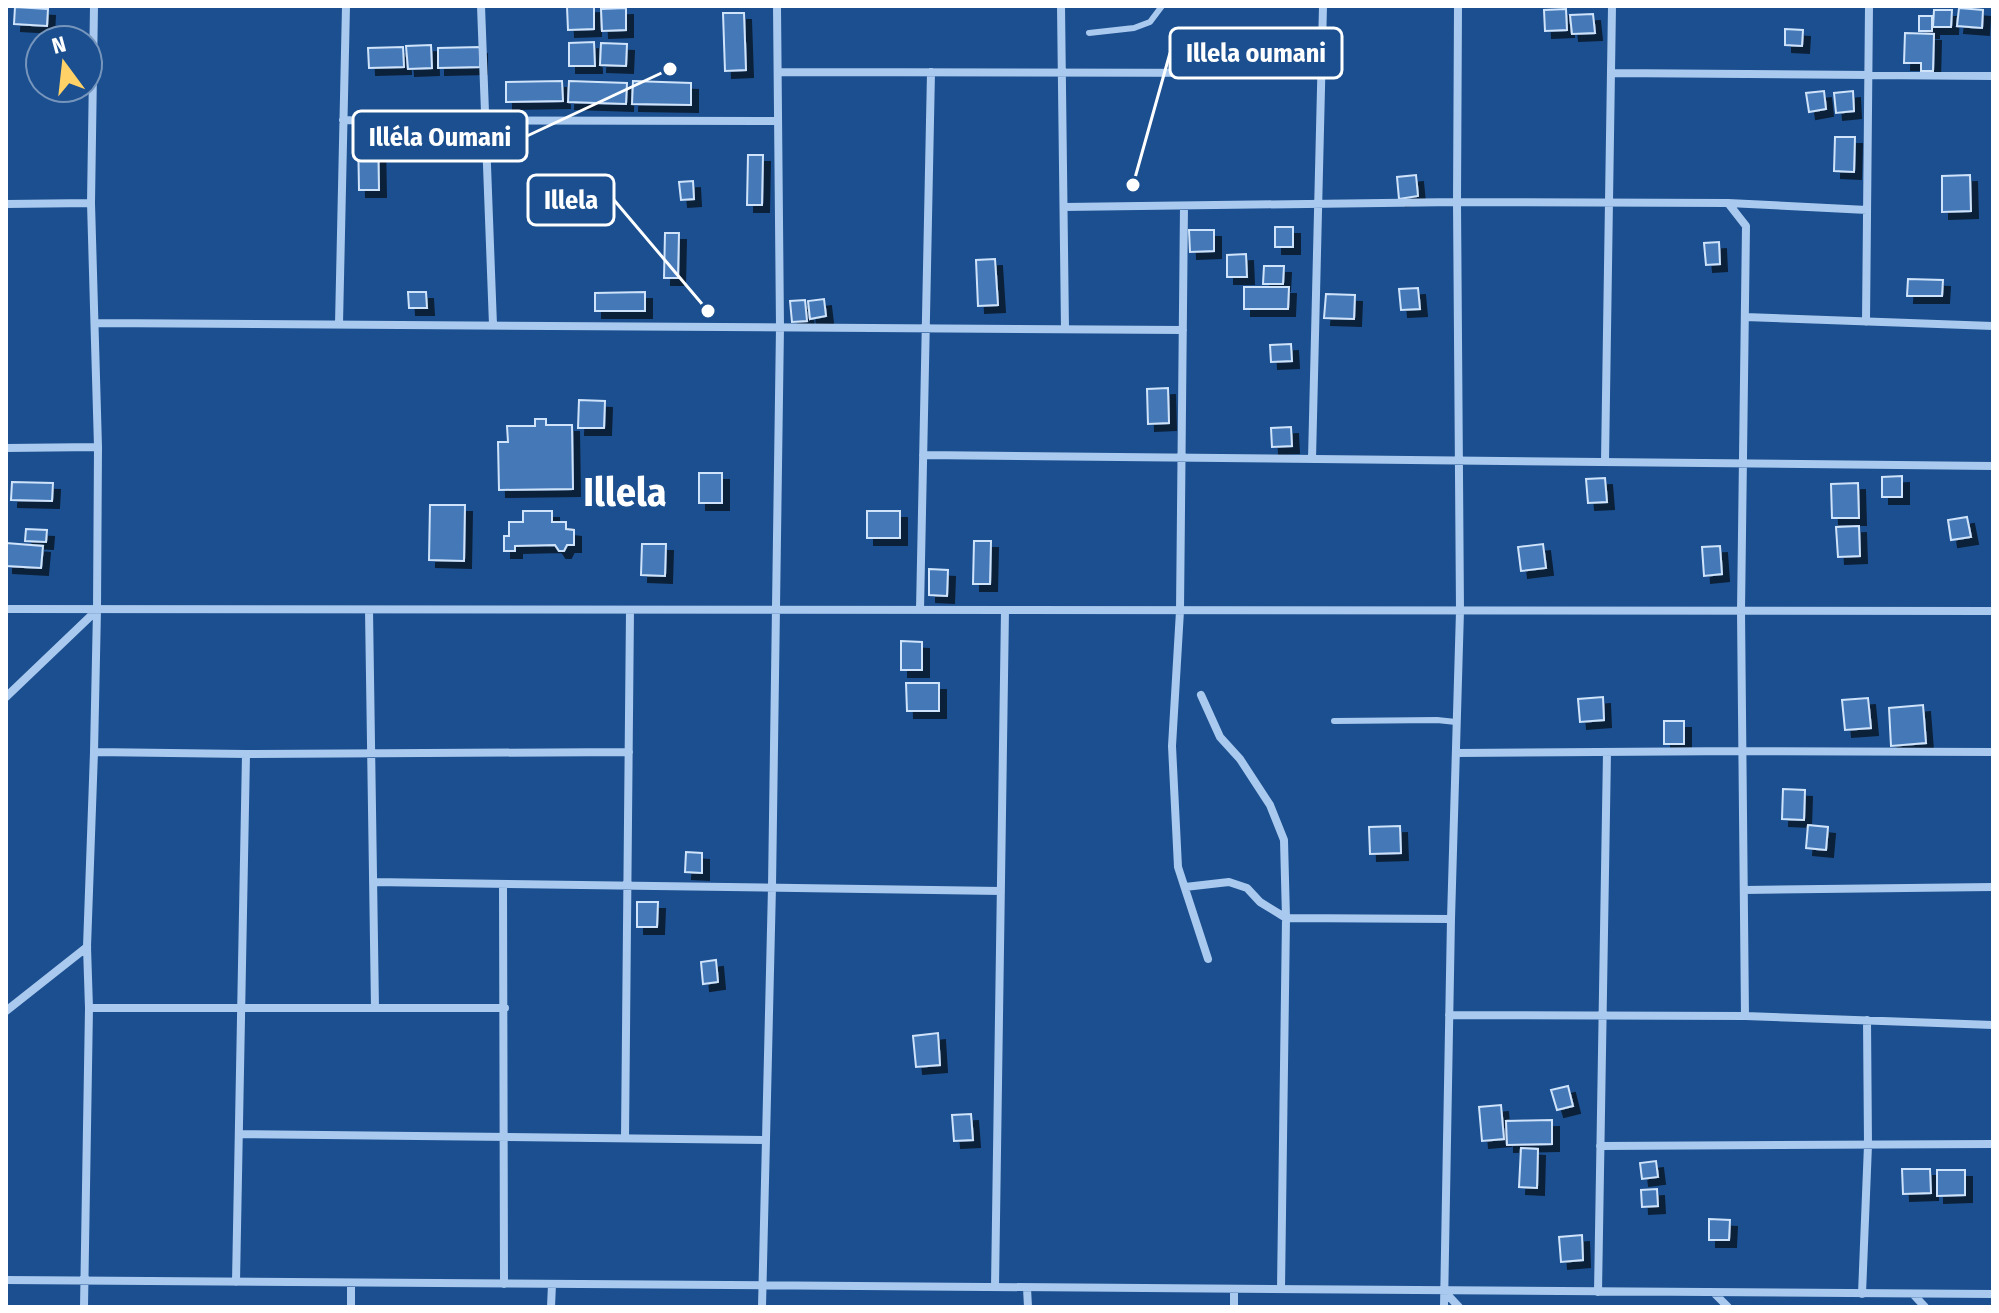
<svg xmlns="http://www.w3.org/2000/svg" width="1999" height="1313" viewBox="0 0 1999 1313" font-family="'Fira Sans Condensed',sans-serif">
  <defs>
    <filter id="shadow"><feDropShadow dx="7" dy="7" stdDeviation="0" flood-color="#0009"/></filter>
  </defs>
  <rect width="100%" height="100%" fill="#1b4f8f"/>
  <path fill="#4478b7" stroke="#cfe3fa" stroke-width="2" filter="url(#shadow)" d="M594,6V29L568,30L567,7Z
    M15,7L48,9L47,26L14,24Z
    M626,8V30L602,31L601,9Z
    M1959,8L1983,10L1982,28L1957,26Z
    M1566,9L1567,30L1545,31L1544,10Z
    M1934,10H1952L1951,27H1933Z
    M723,13H744L746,70L725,71Z
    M1593,14L1595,33L1572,34L1570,15Z
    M1919,16H1932V31H1919Z
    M1785,29L1803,30L1802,46L1785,45Z
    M1905,33L1934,34L1933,71H1921V63H1904Z
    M594,42L595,66H569V43Z
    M601,43L627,44L626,66L600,65Z
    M431,45L432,68L408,69L406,46Z
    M403,47L404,67L369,68L368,48Z
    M480,47V67L438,68V48Z
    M562,81L563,101L506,102V82Z
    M569,81L627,83L626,104L568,102Z
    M633,81L691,83V105L632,104Z
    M1824,91L1826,109L1809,112L1806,93Z
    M1853,91L1854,111L1836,113L1834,93Z
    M358,132H378L379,190H359Z
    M1835,137H1855L1854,172L1834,171Z
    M748,155H763L762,205H747Z
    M1416,175L1418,196L1399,199L1397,177Z
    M1970,175L1971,211L1942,212V176Z
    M693,181L694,199L681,200L679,182Z
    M1275,227H1293V247H1275Z
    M1189,230H1214V251L1190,252Z
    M665,233H679L678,278H664Z
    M1719,242L1720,264L1706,265L1704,243Z
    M1246,254L1247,277H1227V255Z
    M995,259L998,305L978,306L976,260Z
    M1264,266H1284L1283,284H1263Z
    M1908,279L1943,280L1942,296H1907Z
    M1244,287H1289L1288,309H1244Z
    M1418,288L1420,309L1401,310L1399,289Z
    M408,292H426L427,308H409Z
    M645,292V311H595V293Z
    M1326,294L1355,295L1354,319L1324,318Z
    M824,299L826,316L810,319L808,301Z
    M805,300L807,321L792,322L790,301Z
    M1291,344L1292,361L1271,362L1270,345Z
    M1168,388L1169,423L1148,424L1147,389Z
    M579,400L605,401L604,428H578Z
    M535,419H546V425H572L573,489L499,490L498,442H508L507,426H535Z
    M1291,427L1292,446L1272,447L1271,428Z
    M699,473H722V503H699Z
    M1902,476V497H1882V477Z
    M1605,478L1607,502L1588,503L1586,479Z
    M12,482L53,483L52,501L11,500Z
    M1858,483L1859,518H1832L1831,484Z
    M430,505H465L464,561L429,560Z
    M523,511H552V522H566V529L574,530V545H567L564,551H559L555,545L515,546V551H504V536H509V522H523Z
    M867,511H900V538H867Z
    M1967,517L1971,537L1951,540L1948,520Z
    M1859,526L1860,556L1838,557L1836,527Z
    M26,529L47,530L46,542L25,541Z
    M974,541H991L990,584H973Z
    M6,543L43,546L41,568L6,566Z
    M642,544H666L665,576L641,575Z
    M1543,544L1546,568L1521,571L1518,547Z
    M1720,546L1722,574L1704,576L1702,547Z
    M929,569L948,570L947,596L929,595Z
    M901,641L922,642V670H901Z
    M906,683H939V711H907Z
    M1603,697L1604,720L1580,722L1578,699Z
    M1868,698L1871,728L1845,730L1842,700Z
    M1923,705L1926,743L1891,746L1889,708Z
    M1664,721H1684V744H1664Z
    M1783,789L1805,790L1804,820L1782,819Z
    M1808,825L1828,827L1826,850L1806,848Z
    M1400,826L1401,853L1370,854L1369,827Z
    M686,852L702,853V873L685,872Z
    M637,902H658L657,927H637Z
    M716,960L718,982L703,984L701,962Z
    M938,1033L940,1065L916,1067L913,1036Z
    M1568,1086L1573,1106L1557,1110L1551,1090Z
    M1501,1105L1504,1139L1482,1141L1479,1107Z
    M971,1114L973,1140L954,1141L952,1115Z
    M1552,1120V1144L1507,1145L1506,1121Z
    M1521,1148L1538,1149L1537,1188L1519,1187Z
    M1656,1161L1658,1177L1642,1179L1640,1163Z
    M1902,1169H1930L1931,1193L1903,1194Z
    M1937,1170H1965V1195L1937,1196Z
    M1657,1189L1658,1206L1642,1207L1641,1190Z
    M1709,1219L1730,1220L1729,1240H1709Z
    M1582,1235L1583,1260L1561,1262L1559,1237Z"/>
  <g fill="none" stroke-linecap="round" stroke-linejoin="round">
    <path stroke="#a9c9ee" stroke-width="6" d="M1089,33L1134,28L1150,22L1162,6
      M1334,721L1437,720L1456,722"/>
    <path stroke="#a9c9ee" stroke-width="8" d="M481,6L493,325
      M1061,6L1065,329
      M778,72L1321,73
      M1611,73L1993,76
      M343,120L778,121
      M1728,203L1867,210
      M6,204L91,203
      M1184,206L1180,611L1172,746L1178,867L1208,959
      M1064,207L1457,202L1728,203L1746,226L1741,611L1745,1016
      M1745,317L1993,326
      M1866,322L1869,6
      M95,323L1183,330
      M339,324L346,6
      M6,448L98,447
      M923,455L1993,466
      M1312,459L1323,6
      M1605,462L1612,6
      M6,609L1993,611
      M369,610L375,1008
      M920,610L931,72
      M1201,695L1220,737L1240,759L1270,805L1284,840L1286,918L1281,1289
      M6,697L97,610L98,447L91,203L94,6
      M94,752L246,754L629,752
      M1456,753L1743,751L1993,752
      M373,882L1001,891
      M503,884L504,1284
      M1185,887L1229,882L1247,888L1260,902L1286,918L1451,919
      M1744,890L1993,887
      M89,1008H505
      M6,1011L87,947
      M1449,1015L1745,1016L1993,1025
      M239,1134L765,1140
      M625,1138L630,610
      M1600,1146L1993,1144
      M6,1280L1993,1294
      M236,1282L246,754
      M351,1283V1307
      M995,1287L1005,610
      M1027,1288L1028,1307
      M1444,1291L1459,1307
      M1598,1292L1607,752
      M1714,1293L1728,1307
      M1862,1294L1868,1145L1867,1020
      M1913,1294L1925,1307
      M84,1307L89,1008L87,947L94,752L97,610
      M551,1307L552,1284
      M762,1307L772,887L780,327L777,6
      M1234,1307V1289
      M1444,1307L1451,919L1460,611L1457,202L1458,6"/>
  </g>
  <g text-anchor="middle" stroke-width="8" stroke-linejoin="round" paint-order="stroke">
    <g font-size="40" font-weight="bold" fill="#fff" stroke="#1b4f8f">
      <text x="625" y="506">Illela</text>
    </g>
  </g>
  <path fill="none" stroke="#fff" stroke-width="3" d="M1133 185L1170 53M670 69L527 136M708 311L614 200"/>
  <g fill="#fff" stroke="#1b4f8f" stroke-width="3">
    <circle cx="1133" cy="185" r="8"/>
    <circle cx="670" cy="69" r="8"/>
    <circle cx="708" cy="311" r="8"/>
  </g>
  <g fill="#1b4f8f" stroke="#fff" stroke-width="3">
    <rect x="1170" y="28" width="172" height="50" rx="8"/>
    <rect x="353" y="111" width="174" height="50" rx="8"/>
    <rect x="528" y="175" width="86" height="50" rx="8"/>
  </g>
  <g font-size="26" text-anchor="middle" font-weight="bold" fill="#fff">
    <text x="1256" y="62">Illela oumani</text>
    <text x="440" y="146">Illéla Oumani</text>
    <text x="571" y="209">Illela</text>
  </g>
  <rect width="1999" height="1313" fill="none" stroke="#ffffff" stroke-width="16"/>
  <g transform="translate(64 64) rotate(345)"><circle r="38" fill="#1b4f8f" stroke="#7695bc" stroke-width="2"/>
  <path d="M0-6L14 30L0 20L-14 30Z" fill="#ffd166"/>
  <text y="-12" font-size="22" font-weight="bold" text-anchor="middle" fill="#ffffff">N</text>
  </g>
</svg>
